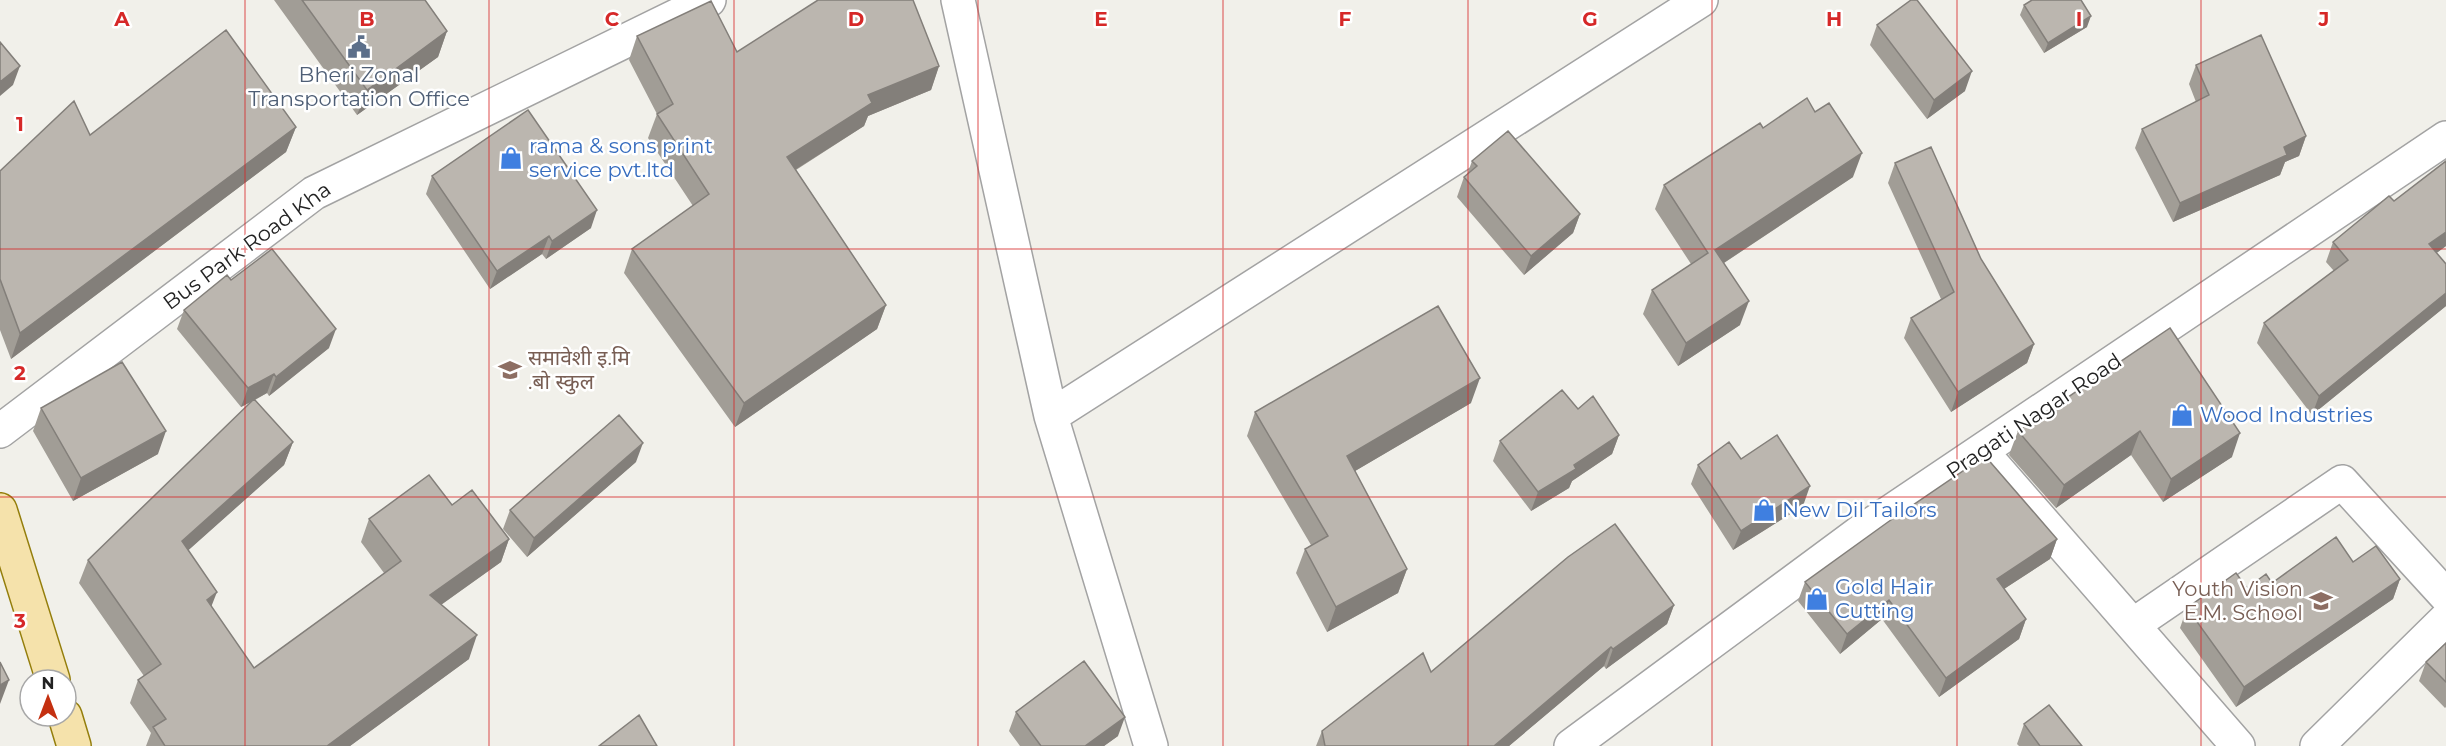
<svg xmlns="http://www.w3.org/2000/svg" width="2446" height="746" viewBox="0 0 2446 746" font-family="Montserrat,'Noto Sans Devanagari',sans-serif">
  <rect width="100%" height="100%" fill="#f1f0ea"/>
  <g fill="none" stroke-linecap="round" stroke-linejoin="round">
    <g stroke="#a3a3a3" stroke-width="36">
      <path id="minor" d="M958,0L1051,416L1151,746
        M1051,416L1701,0
        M0,431L314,193L709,0
        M1981,451L2238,746
        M2133,625L2342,482L2446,596
        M1571,746L1859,533L2446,138
        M2317,746L2446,619"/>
    </g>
    <g stroke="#947e0c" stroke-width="36">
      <path id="major" d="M0,510L53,680
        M65,716L74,746"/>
    </g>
    <use href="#minor" stroke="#fff" stroke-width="33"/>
    <use href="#major" stroke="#f5e2ab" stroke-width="33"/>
  </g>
  <path fill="#a19d96" d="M274,0H425L447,31L438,57L357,115Z
    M2024,5L2087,27L2044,53L2020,15Z
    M1877,25L1965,91L1927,119L1870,45Z
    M637,36L737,52L939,66L931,90L868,116L864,126L796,170L886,305L877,329L735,427L624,273L632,249L693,206L648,138L657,114L629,60Z
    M2196,65L2306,136L2299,156L2285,162L2280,175L2173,222L2135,148L2142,129L2196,102L2189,84Z
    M296,127L286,152L11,359L0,330V171L90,135Z
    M1763,128L1853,177L1724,263L1740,325L1678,366L1643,314L1652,290L1691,264L1655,209L1664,185Z
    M1472,161L1580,214L1573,233L1524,275L1457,197L1464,177L1467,175Z
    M2446,161V246L2436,253L2446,264V306L2312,415L2257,343L2264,323L2334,271L2326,262L2333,242L2394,201Z
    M1895,163L1981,259L2034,344L2027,363L1951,412L1904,338L1911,318L1941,299L1888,183Z
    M432,176L591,228L546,259L542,254L490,289L426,194Z
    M231,280L329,348L269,396L267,393L255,400L293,442L284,465L188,550L211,607L254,668L384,573L361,542L369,519L452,505L509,539L501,562L441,605L469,659L350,746H146L151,733L130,703L138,680L144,676L79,583L88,560L251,402L241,407L177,329L184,310Z
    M2170,328L2232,457L2163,502L2131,455L2056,508L2009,455L2018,431Z
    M1471,403L1355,471L1407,569L1398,593L1327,632L1296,573L1305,549L1311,545L1247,436L1255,412Z
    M41,408L158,454L73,501L33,431Z
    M1578,409L1619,435L1612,454L1572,481L1569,488L1531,511L1493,461L1500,441Z
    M1741,459L1803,506L1733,550L1691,484L1698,465Z
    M636,462L527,557L503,529L510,510Z
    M2057,539L2050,559L2004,589L2026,619L2019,639L1939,697L1882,619L1840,654L1798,601L1805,582Z
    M2353,562L2400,579L2393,599L2236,707L2180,628L2187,608L2247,588L2272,583Z
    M1674,605L1667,624L1606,669L1604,666L1509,746H1316L1322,731Z
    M2446,643V707L2445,708L2419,681L2426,662Z
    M1016,712L1118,736L1104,746H1020L1009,731Z
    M2024,724L2082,746H2019L2017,744Z"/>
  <path fill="#837f7a" d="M2091,16L2087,27L2044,53L2048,43Z
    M447,31L438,57L357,115L367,90Z
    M20,66L13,85L0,96V82Z
    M939,66L931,90L868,116L864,126L779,180L787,157L868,95Z
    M1972,71L1965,91L1927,119L1934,100Z
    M296,127L286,152L11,359L20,333Z
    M2306,136L2299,156L2285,162L2280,175L2173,222L2180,203L2284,147Z
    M1862,153L1853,177L1707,274L1715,250Z
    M597,210L591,228L546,259L552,241Z
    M1580,214L1573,233L1524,275L1531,256Z
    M2446,232V246L2422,264L2429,244Z
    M549,236L542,254L490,289L497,271Z
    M2446,293V306L2312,415L2319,396Z
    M1749,301L1740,325L1678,366L1686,343Z
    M886,305L877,329L735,427L744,403Z
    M336,329L329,348L269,396L276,377Z
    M2034,344L2027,363L1951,412L1958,392Z
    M274,374L267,393L241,407L248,388Z
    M1480,378L1471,403L1338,481L1347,456Z
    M166,431L158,454L73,501L81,478Z
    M2140,431L2131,455L2056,508L2064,485Z
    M2240,433L2232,457L2163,502L2171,479Z
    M1619,435L1612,454L1572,481L1569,488L1531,511L1538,492L1574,465Z
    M293,442L284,465L173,564L182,541Z
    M643,443L636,462L527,557L534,538Z
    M1810,486L1803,506L1733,550L1741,531Z
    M509,539L501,562L421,619L430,595Z
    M2057,539L2050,559L1990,598L1997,579Z
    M1407,569L1398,593L1327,632L1336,607Z
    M2400,579L2393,599L2236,707L2244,687Z
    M217,592L208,615L207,600Z
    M1889,600L1882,619L1840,654L1847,634Z
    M1674,605L1667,624L1606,669L1613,649Z
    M2026,619L2019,639L1939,697L1946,678Z
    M477,635L469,659L350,746H327Z
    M1611,647L1604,666L1509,746H1494Z
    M9,680L0,704V685Z
    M1125,717L1118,736L1104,746H1085Z"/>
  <path fill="#bbb6af" stroke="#837f7a" stroke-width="1.5" d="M302,0H425L447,31L367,90Z
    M818,0H913L939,66L868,95L872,103L787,157L886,305L744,403L632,249L709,194L657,114L673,104L637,36L711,1L737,52Z
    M1911,0H1917L1972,71L1934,100L1877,25Z
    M2032,0H2081L2091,16L2048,43L2024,5Z
    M226,30L296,127L20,333L0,279V171L74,101L90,135Z
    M2261,35L2306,136L2284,147L2287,155L2180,203L2142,129L2209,95L2196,65Z
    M0,42L20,66L0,82Z
    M1807,98L1815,112L1829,103L1862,153L1715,250L1749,301L1686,343L1652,290L1708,253L1664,185L1760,123L1763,128Z
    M528,110L597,210L552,241L549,236L497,271L432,176Z
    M1508,131L1580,214L1531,256L1464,177L1477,166L1472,161Z
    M1931,147L1981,259L2034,344L1958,392L1911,318L1954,292L1895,163Z
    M2446,161V232L2429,244L2446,264V293L2319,396L2264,323L2348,260L2333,242L2389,196L2394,201Z
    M272,249L336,329L276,377L274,374L248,388L184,310L227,275L231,280Z
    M1438,306L1480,378L1347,456L1407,569L1336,607L1305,549L1328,536L1255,412Z
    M2170,328L2240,433L2171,479L2140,431L2064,485L2018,431Z
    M122,362L166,431L81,478L41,408Z
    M1562,390L1578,409L1593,396L1619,435L1574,465L1576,469L1538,492L1500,441Z
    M254,399L293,442L182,541L217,592L207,600L254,668L401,561L369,519L429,475L452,505L472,490L509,539L430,595L477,635L327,746H165L153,727L166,719L138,680L161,664L88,560Z
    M619,415L643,443L534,538L510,510Z
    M1777,435L1810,486L1741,531L1698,465L1729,442L1741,459Z
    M1985,456L2057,539L1997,579L2026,619L1946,678L1889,600L1847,634L1805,582L1888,522Z
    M1615,524L1674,605L1613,649L1611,647L1494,746H1325L1322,731L1423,653L1431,672L1568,557Z
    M2336,537L2353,562L2376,546L2400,579L2244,687L2187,608L2236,573L2247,588L2266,574L2272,583Z
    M2446,643V682L2426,662Z
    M1084,661L1125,717L1085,746H1041L1016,712Z
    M0,662L9,680L0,685Z
    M2049,705L2082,746H2040L2024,724Z
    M639,715L657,746H599Z"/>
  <path fill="none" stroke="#d62828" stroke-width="1.5" stroke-opacity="0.55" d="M245,0V746M489,0V746M734,0V746M978,0V746M1223,0V746M1468,0V746M1712,0V746M1957,0V746M2201,0V746M0,249H2446M0,497H2446"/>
  <defs>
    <g id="civic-bare" transform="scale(1.8)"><path d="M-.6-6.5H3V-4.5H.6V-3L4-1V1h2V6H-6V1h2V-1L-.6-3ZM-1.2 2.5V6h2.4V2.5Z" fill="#5c6f8a" stroke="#fff" stroke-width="2.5" paint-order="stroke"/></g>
    <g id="shop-bare" transform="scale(1.8)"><path d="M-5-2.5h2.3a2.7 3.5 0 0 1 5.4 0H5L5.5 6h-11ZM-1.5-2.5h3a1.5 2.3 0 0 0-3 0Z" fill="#3f7fe0" stroke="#fff" stroke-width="2.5" paint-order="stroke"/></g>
    <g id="school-bare" transform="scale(1.8)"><path d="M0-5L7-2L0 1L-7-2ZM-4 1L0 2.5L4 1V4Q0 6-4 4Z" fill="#8d6e63" stroke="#fff" stroke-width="2.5" paint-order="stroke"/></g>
  </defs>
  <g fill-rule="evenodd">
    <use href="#civic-bare" x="359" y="47"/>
    <use href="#shop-bare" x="511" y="158"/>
    <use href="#school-bare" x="510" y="370"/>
    <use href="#shop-bare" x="2182" y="415"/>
    <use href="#shop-bare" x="1764" y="510"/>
    <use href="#shop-bare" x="1817" y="599"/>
    <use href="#school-bare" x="2321" y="601"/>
  </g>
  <g text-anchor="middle" stroke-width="5" stroke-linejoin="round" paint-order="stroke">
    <g font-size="21" fill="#4e5e75" stroke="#fff">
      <text x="359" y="82">Bheri Zonal<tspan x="359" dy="24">Transportation Office</tspan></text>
    </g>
    <g font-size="21" fill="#366cbe" stroke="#fff" text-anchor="start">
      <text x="529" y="153">rama &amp; sons print<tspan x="529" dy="24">service pvt.ltd</tspan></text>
      <text x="2200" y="422">Wood Industries</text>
      <text x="1782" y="517">New Dil Tailors</text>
      <text x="1835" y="594">Gold Hair<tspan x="1835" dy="24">Cutting</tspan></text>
    </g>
    <g font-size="21" fill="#222" stroke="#fff">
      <text transform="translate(247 246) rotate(-36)" y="7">Bus Park Road Kha</text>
      <text transform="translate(2034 416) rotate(-34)" y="7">Pragati Nagar Road</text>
    </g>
    <g font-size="21" fill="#785e54" stroke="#fff" text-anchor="start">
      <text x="528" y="365">समावेशी इ.मि<tspan x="528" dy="24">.बाे स्कुल</tspan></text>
      <text x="2303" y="596" text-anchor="end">Youth Vision<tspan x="2303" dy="24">E.M. School</tspan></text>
    </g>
  </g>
  <g font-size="20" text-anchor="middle" font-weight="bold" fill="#d62828" stroke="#fff" stroke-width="5" stroke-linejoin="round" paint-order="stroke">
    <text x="122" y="26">A</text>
    <text x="367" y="26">B</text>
    <text x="612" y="26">C</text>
    <text x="856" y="26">D</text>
    <text x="1101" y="26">E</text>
    <text x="1345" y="26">F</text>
    <text x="1590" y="26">G</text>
    <text x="1834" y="26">H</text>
    <text x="2079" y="26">I</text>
    <text x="2324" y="26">J</text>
    <text x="20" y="131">1</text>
    <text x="20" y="380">2</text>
    <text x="20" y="628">3</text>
  </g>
  <g transform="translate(48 698)"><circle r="28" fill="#ffffff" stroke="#a7a7a7" stroke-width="1.5"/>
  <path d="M0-4.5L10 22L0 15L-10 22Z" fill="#c43010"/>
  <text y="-9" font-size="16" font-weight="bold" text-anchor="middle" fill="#222222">N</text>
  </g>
</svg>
